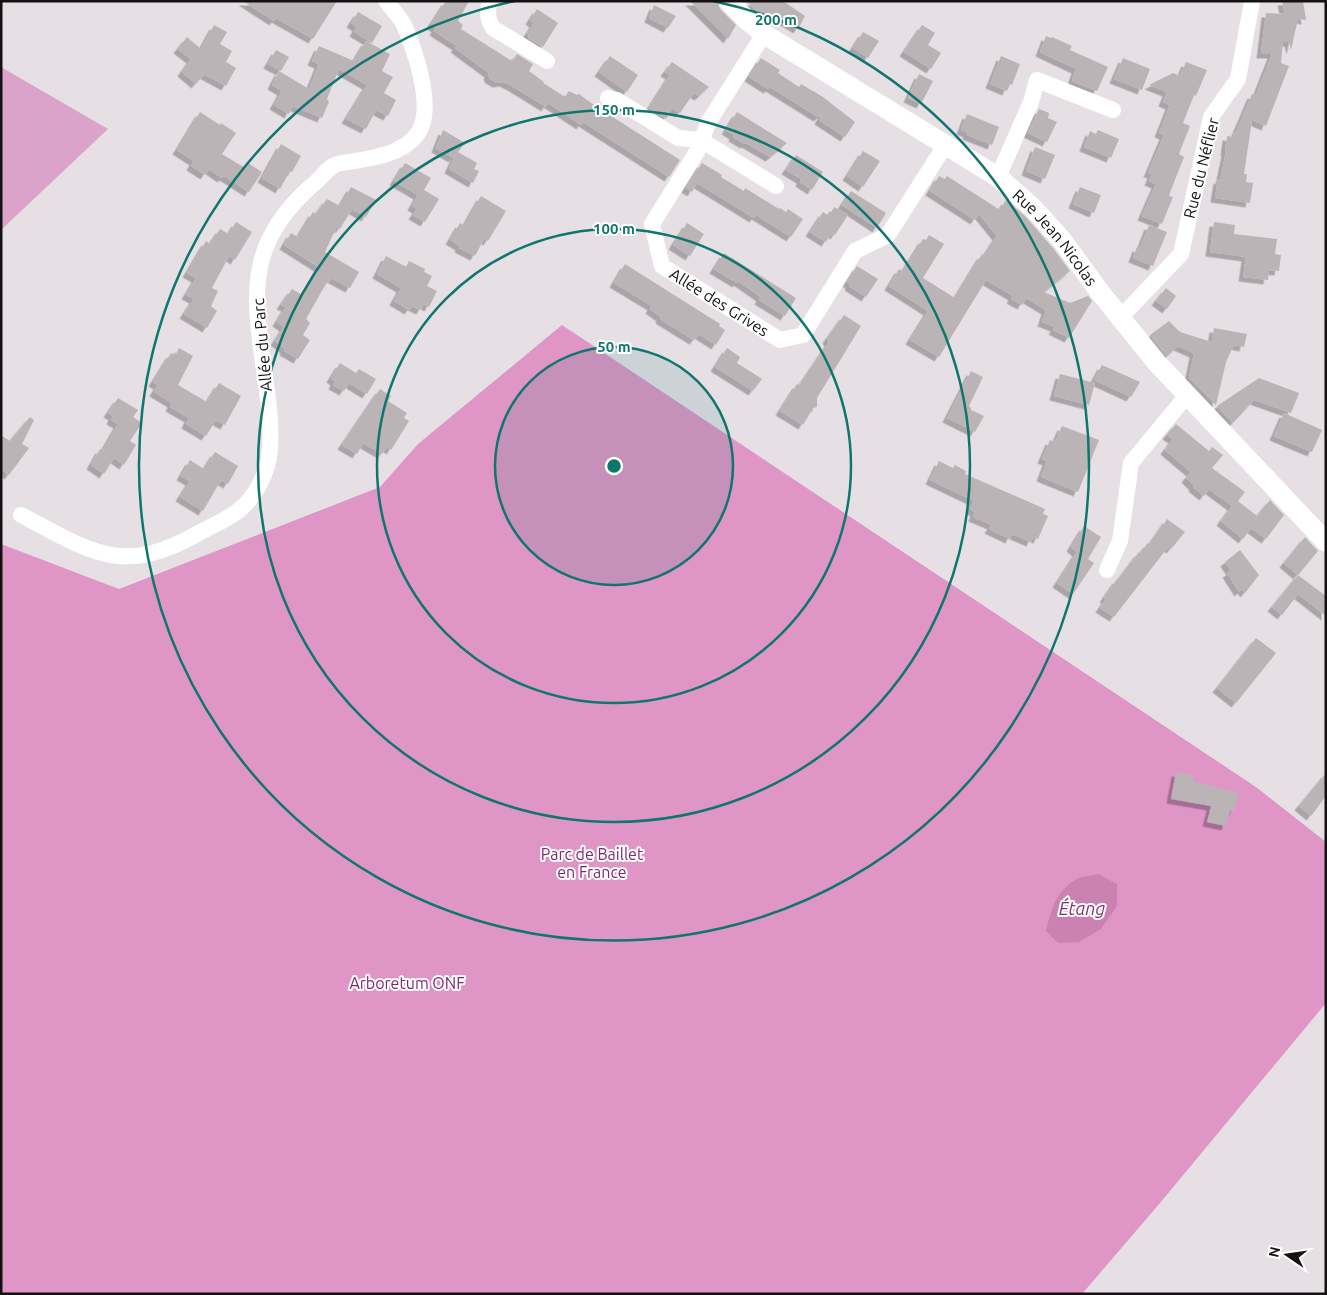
<svg xmlns="http://www.w3.org/2000/svg" width="1327" height="1295" viewBox="0 0 1327 1295" font-family="Ubuntu,sans-serif">
  <defs>
    <filter id="shadow"><feDropShadow dx="-4.5" dy="4.5" stdDeviation="0" flood-color="#0004"/></filter>
  </defs>
  <rect width="100%" height="100%" fill="#e6e0e4"/>
  <path fill="#dba3c9" d="M1,67L108,129L1,230Z"/>
  <path fill="#df96c7" d="M562,325L1256,787L1326,842V1003L1160,1203L1082,1294H1V544L119,589L380,487L418,444Z"/>
  <path fill="#c982b2" d="M1098,874L1117,884V906L1101,929L1079,942L1058,943L1046,931C1051,911 1055,892 1075,880C1081,876 1091,876 1098,874Z"/>
  <path fill="#bab4b7" filter="url(#shadow)" d="M243,1H337L313,39L276,18L274,21Z
    M446,1H469L458,21L463,25L461,29L512,61L517,54L533,64L529,71L544,82L543,83L565,97L569,91L577,95L579,94L594,105L680,160L669,177L583,122L581,125L548,103L546,107L512,86L504,82L497,83L490,79L488,75L489,73L455,48L457,46L434,31L436,28L431,24Z
    M690,1H717L720,9L736,25L728,39Z
    M746,1H783L805,16L798,29L775,15L774,26Z
    M1282,1H1303L1306,20L1298,19L1291,50L1289,42H1283L1281,63L1289,66L1266,126L1252,120L1244,174H1247L1246,182L1253,183L1250,203L1215,198L1218,179L1220,180L1226,152H1225L1227,136L1233,137L1234,133L1235,134L1252,94L1256,95L1272,54H1261L1266,13L1285,14Z
    M654,5L676,16L668,28L649,18Z
    M537,9L558,23L543,47L528,38L529,35L527,34L534,23L530,20Z
    M358,12L382,26L372,43L354,32L357,27L351,23Z
    M214,25L227,32L220,44L232,51L226,62L236,68L226,86L204,74L196,84L182,72L191,59L178,49L187,37L201,49Z
    M922,25L935,33L928,45L941,53L931,69L904,52Z
    M863,32L879,41L868,58L853,48Z
    M1046,36L1051,38L1052,37L1072,46L1070,50L1108,67L1097,91L1072,81L1076,69L1040,52Z
    M366,41L390,54L382,71L393,77L384,93L396,100L388,116L376,110L366,129L346,119L367,85L339,69L327,99L329,102L322,118L293,106L289,114L274,105L282,91L272,85L279,71L309,89L319,64L312,61L319,46L354,61Z
    M276,50L289,57L281,71L268,64Z
    M610,56L638,75L627,92L599,72Z
    M1001,56L1020,64L1012,85L1010,84L1007,91L990,84Z
    M761,58L780,70L778,73L799,87L801,84L823,97L855,122L845,137L819,120L823,113L818,117L770,87L768,89L749,77Z
    M1123,58L1150,69L1142,90L1114,79Z
    M672,62L709,87L699,96L694,93L680,113L672,108L666,119L649,108L670,75L665,72Z
    M1186,62L1207,70L1196,96L1194,95L1183,123L1190,126L1179,154L1184,157L1171,190L1169,196L1173,197L1162,224L1142,216L1156,184L1149,181L1152,174L1148,173L1164,135L1159,133L1170,105L1163,102L1167,92L1149,85L1173,73L1180,76Z
    M919,74L933,81L921,104L908,98Z
    M1039,109L1049,113L1048,118L1057,122L1047,142L1028,133Z
    M200,112L220,125L221,123L236,133L222,154L245,168L248,163L262,172L249,192L224,176L222,178L209,169L205,175L191,166L194,161L177,150Z
    M737,112L769,132L787,143L770,157L746,143L745,144L733,137L734,135L726,130Z
    M967,114L999,127L992,145L967,135L968,133L961,130Z
    M443,130L465,143L458,152L477,163L474,169L479,171L473,183L449,169L456,154L453,158L436,148Z
    M1098,130L1119,139L1111,158L1084,147L1090,131L1096,134Z
    M281,144L301,156L292,172L290,171L280,189L262,178Z
    M1035,147L1055,155L1045,179L1026,171Z
    M863,151L880,161L863,187L847,176Z
    M796,155L823,172L812,190L800,182L801,179L786,170Z
    M405,163L431,178L424,190L439,199L425,222L413,215L417,209L412,206L418,195L394,181Z
    M702,163L722,175L721,177L744,191L745,188L779,209L780,208L786,212L788,209L803,219L791,237L756,215L754,218L697,183L692,192L686,188Z
    M939,176L945,179L947,176L1000,210L1006,200L1025,216L1053,248L1070,271L1044,292L1070,303L1088,296L1092,301L1069,338L1053,330L1055,327L1042,322L1046,310L1026,298L1022,305L1011,299L1013,296L986,280L939,357L910,340L928,311L889,286L899,269L903,271L923,239L926,240L929,235L944,244L923,278L955,298L982,254L984,256L997,236L979,214L975,220L930,191Z
    M351,187L376,200L366,217L352,209L340,229L337,226L325,252L359,272L350,288L331,278L328,283L327,282L306,319L310,323L303,335L310,340L298,359L284,351L285,349L275,341L284,327L277,322L286,307L281,305L292,289L304,296L320,268L284,245L291,233L298,237L313,212L316,214L327,199L340,206Z
    M1080,187L1101,195L1094,213L1073,204Z
    M851,191L886,213L877,228L842,205Z
    M481,196L506,211L488,241L484,239L475,256L459,248L460,246L450,240L460,223L464,226Z
    M834,207L848,215L835,235L832,233L826,242L810,232L823,212L829,216Z
    M236,222L252,232L235,260L229,256L212,288L218,291L211,306L217,311L207,328L184,314L194,299L186,295L196,278L187,273L206,241L210,244L220,229L229,234Z
    M1214,222L1235,225L1234,234L1277,239L1275,254L1281,255L1279,271L1269,270L1268,280L1243,277L1246,257L1210,252Z
    M687,223L704,234L690,256L673,245Z
    M1149,225L1167,232L1153,266L1133,258L1137,247L1140,248Z
    M724,253L796,298L785,316L759,300L761,297L738,281L737,283L714,269Z
    M386,256L406,267L409,261L425,269L424,272L432,276L427,286L437,291L429,307L424,304L421,310L412,306L409,310L394,301L401,288L377,274Z
    M625,264L720,324L719,326L725,330L716,345L699,334L694,340L684,334L660,319L661,317L650,309L652,306L614,283Z
    M857,266L878,279L866,297L849,286L850,284L847,282Z
    M1166,288L1176,296L1167,309L1156,301Z
    M844,315L861,326L817,398V407L813,408L803,425L780,411L797,384L800,385L829,342L827,339Z
    M1169,321L1180,332L1212,342L1214,328L1247,334L1244,347L1234,345L1226,362L1216,405L1189,378L1194,353L1178,346L1167,356L1150,335Z
    M179,348L193,356L178,385L207,402L219,383L241,396L225,425L216,420L206,436L186,424L189,418L170,407L172,403L154,392L158,385L153,382L171,353L175,356Z
    M727,348L740,357L737,363L762,379L753,391L715,367Z
    M340,363L356,373L359,369L376,379L367,394L349,383L344,391L333,385L335,381L331,378Z
    M1102,365L1140,382L1131,397L1094,380Z
    M971,371L983,377L969,406L971,408V410L984,416L975,432L947,418Z
    M1060,374L1095,383L1089,405L1054,396Z
    M1259,378L1299,393L1291,413L1254,400L1233,423L1217,406Z
    M380,389L391,396L388,401L407,413L404,418L409,421L391,450L387,447L382,454L363,443L357,454L342,445Z
    M118,398L138,410L133,417L142,423L130,441L136,445L124,465L114,458L104,474L91,465L100,449L103,450L118,424L111,420L113,416L108,413Z
    M1284,413L1322,430L1312,452L1274,436Z
    M30,417L34,420L22,444L29,448L9,475L1,469V435L10,441Z
    M1176,424L1209,451L1212,447L1223,455L1212,468L1245,492L1238,501L1257,516L1270,500L1284,515L1266,539L1251,528L1243,539L1221,521L1232,506L1209,489L1204,496L1193,487L1194,486L1186,478L1191,472L1165,450L1173,439L1167,435Z
    M1062,426L1099,440L1078,492L1041,477L1047,461L1042,459L1050,440L1055,442Z
    M215,452L238,466L228,484L221,480L203,511L180,497L190,481L181,476L190,460L204,469Z
    M939,461L953,468L955,465L966,471L965,474L1045,509L1043,514L1048,516L1038,539L1033,537L1031,542L1012,534L1010,539L989,529L992,525L973,517L975,512L970,509L974,501L930,480Z
    M1167,519L1185,532L1171,549L1168,547L1114,617L1100,608L1106,599L1104,598L1117,579L1118,580L1139,552L1140,553L1148,543L1150,544Z
    M1084,526L1101,537L1088,559L1094,563L1073,594L1057,583L1077,552L1071,547Z
    M1305,537L1318,551L1298,575L1284,563Z
    M1240,550L1259,575L1245,593L1242,589L1239,592L1227,573L1231,571L1225,562Z
    M1298,575L1326,596V616L1298,594L1282,615L1272,607Z
    M1256,638L1276,653L1236,703L1217,688Z
    M1176,772L1194,775L1193,781L1238,793L1234,811L1230,810L1226,826L1207,822L1211,806L1171,799Z
    M1326,773V796L1311,816L1299,806Z"/>
  <g fill="none" stroke-linecap="round" stroke-linejoin="round">
    <g stroke="#fff" stroke-width="16">
      <path d="M490,1C487,12 487,19 493,28L547,61"/>
      <path id="s1" d="M764,34L708,123L698,150L652,224L662,266L780,340L803,335L855,251L888,235L946,144"/>
      <path d="M608,98L617,100L678,138L701,140L776,186"/>
      <path d="M998,177L1031,102L1037,80L1113,110"/>
      <path d="M1120,318L1181,254L1211,117L1238,79L1252,1"/>
      <path d="M21,515C90,551 121,577 197,534C210,527 226,520 238,511C256,497 269,471 270,448C275,383 239,301 269,240C280,216 297,198 317,181C322,176 327,170 333,166C337,163 344,163 349,162C365,159 384,157 399,149C409,144 418,136 422,125C431,99 415,50 404,25C400,17 392,9 386,1"/>
      <path d="M1107,570L1120,541L1131,463L1188,394"/>
    </g>
    <path stroke="#fff" stroke-width="20" id="s2" d="M729,1L747,20L764,34L998,177L1033,208L1062,240L1099,291L1157,363L1326,542"/>
  </g>
  <circle cx="614" cy="466" r="119" fill="#0f766e" fill-opacity=".12"/>
  <g fill="none" stroke="#0f766e" stroke-width="2.5">
    <circle cx="614" cy="466" r="119"/>
    <circle cx="614" cy="466" r="237"/>
    <circle cx="614" cy="466" r="356"/>
    <path d="M713 1A475 475 0 1 1 515 1"/>
  </g>
  <g text-anchor="middle" stroke-width="4" stroke-linejoin="round" paint-order="stroke">
    <g font-size="16" fill="#131112" stroke="#fff">
      <text transform="translate(1201 168) rotate(-76)" y="6">Rue du Néflier</text>
      <text dy="6" stroke="none"><textPath href="#s2" startOffset="406">Rue Jean Nicolas</textPath></text>
      <text dy="6" stroke="none"><textPath href="#s1" startOffset="332">Allée des Grives</textPath></text>
      <text transform="translate(262 345) rotate(-95)" y="6">Allée du Parc</text>
    </g>
    <g font-size="16" fill="#7d2968" stroke="#fff">
      <text x="592" y="860">Parc de Baillet<tspan x="592" dy="18">en France</tspan></text>
      <text x="407" y="989">Arboretum ONF</text>
    </g>
    <g font-size="18" font-style="italic" fill="#85306e" stroke="#fff">
      <text x="1082" y="915">Étang</text>
    </g>
  </g>
  <circle cx="614" cy="466" r="8" fill="#0f766e" stroke="#fff" stroke-width="2.5"/>
  <g font-size="15" text-anchor="middle" font-weight="bold" fill="#0f766e" stroke="#fff" stroke-width="4" stroke-linejoin="round" paint-order="stroke">
    <text x="776" y="25">200 m</text>
    <text x="614" y="115">150 m</text>
    <text x="614" y="234">100 m</text>
    <text x="614" y="352">50 m</text>
  </g>
  <rect width="1327" height="1295" fill="none" stroke="#131112" stroke-width="5"/>
  <g transform="translate(1287 1255) rotate(283)" stroke="#ffffff" stroke-width="4" paint-order="stroke">
  <path d="M0-4L9 19L0 12L-9 19Z" fill="#131112"/>
  <text y="-8" font-size="14" font-weight="bold" text-anchor="middle" fill="#131112">N</text>
  </g>
</svg>
